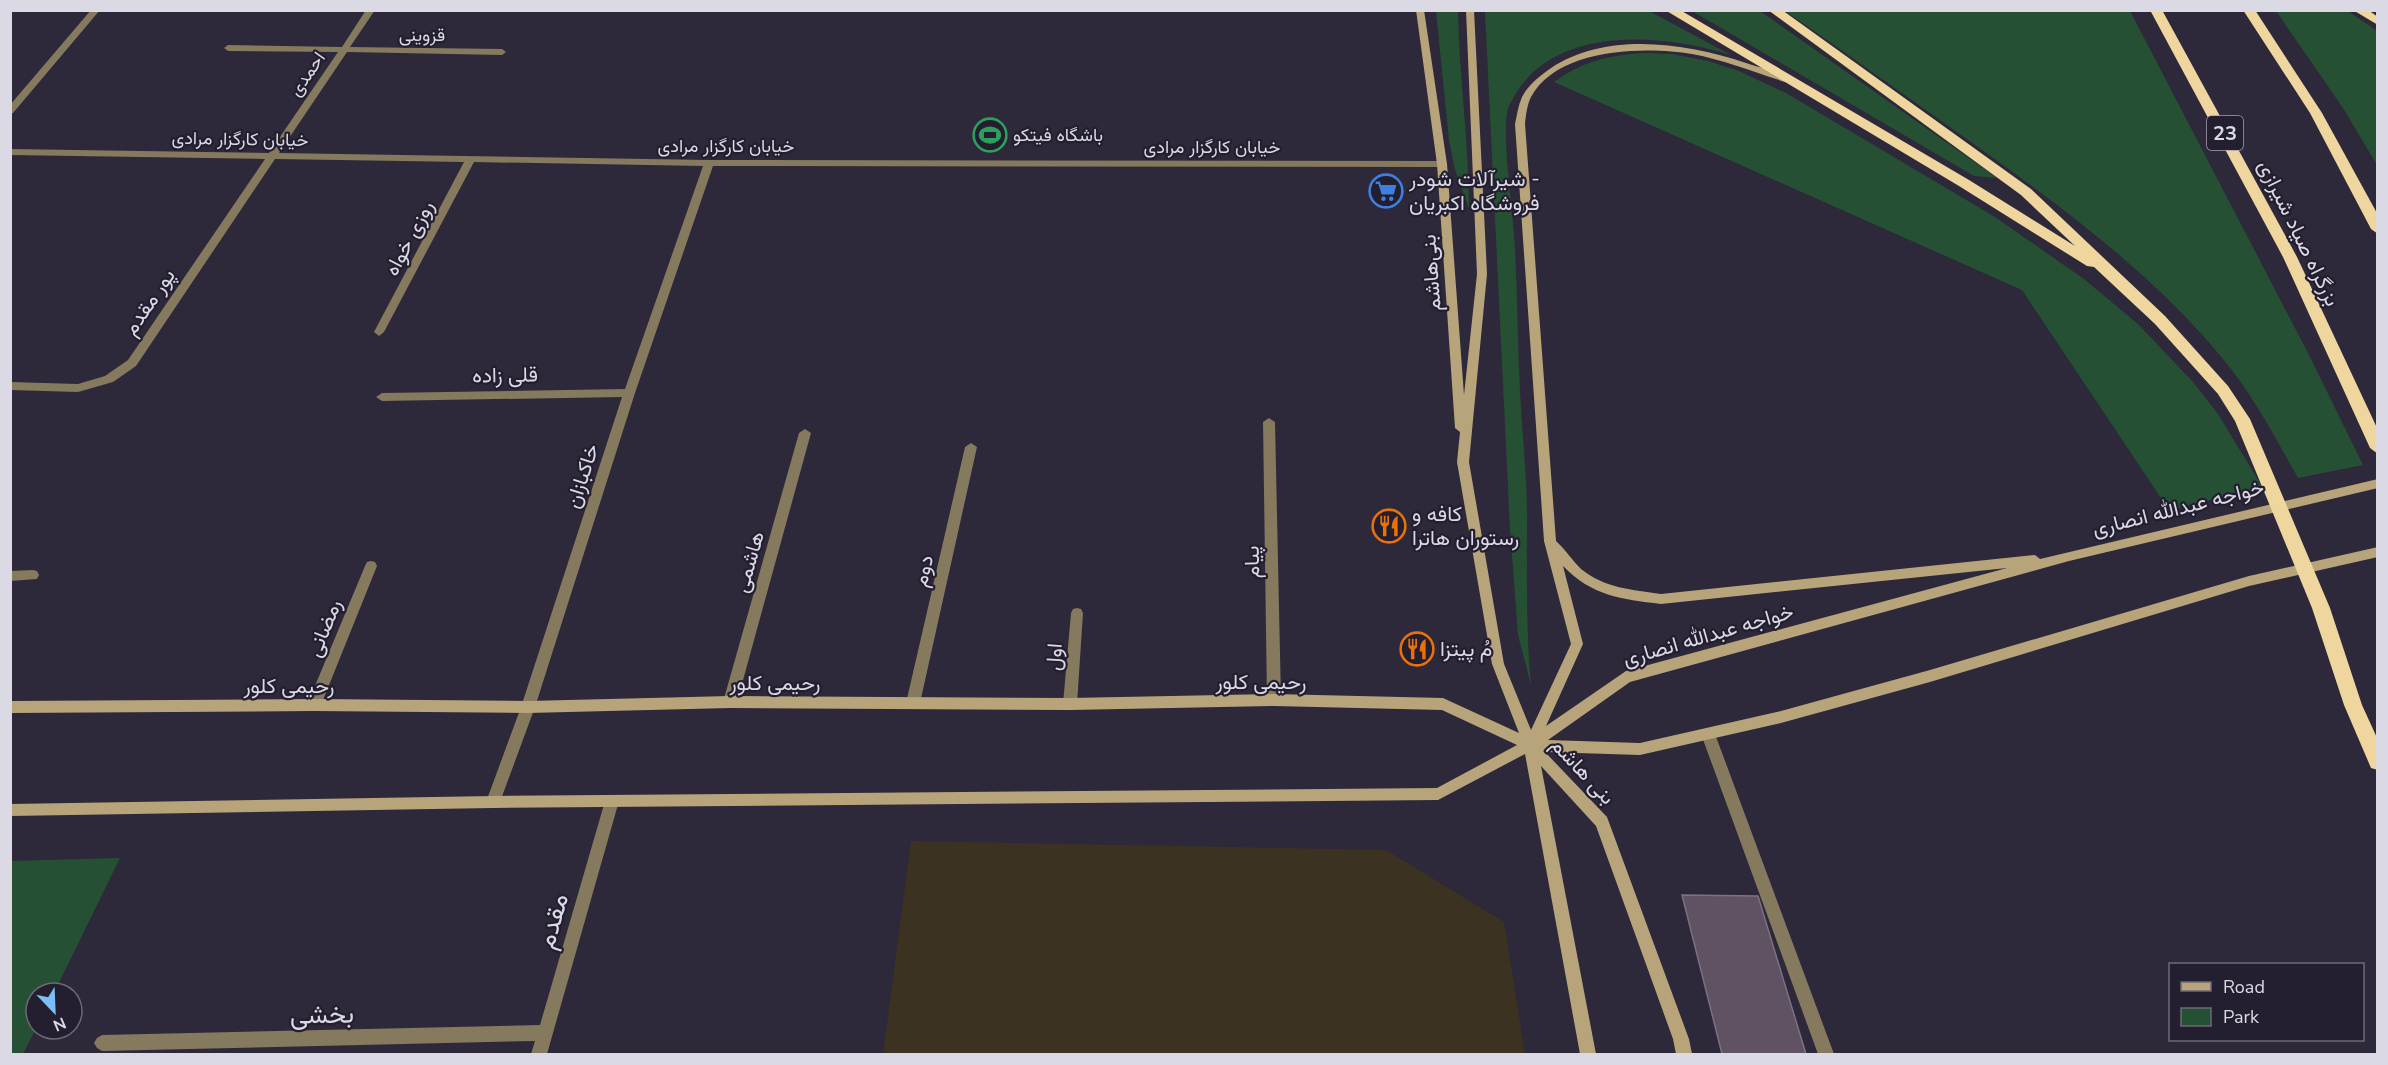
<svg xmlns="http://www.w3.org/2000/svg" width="2388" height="1065" viewBox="0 0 2388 1065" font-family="'Nunito Sans',Vazirmatn,sans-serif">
  <rect width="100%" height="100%" fill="#2d283a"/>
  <path fill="#3b3221" d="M911,841L1386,850L1504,922L1525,1054H883Z"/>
  <path fill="#265033" d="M1436,11H1458C1459,77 1469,142 1469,209L1455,170L1449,140Z
    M1485,11H1649L1731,55C1660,33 1547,23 1509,106C1501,123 1511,200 1513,223C1518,279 1517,335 1520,391C1522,433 1527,475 1527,517C1527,574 1526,629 1531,685L1518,635L1510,529Z
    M1692,11H1760L1997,178L1974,176Z
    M1785,11H2130L2309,355L2363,465L2298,478C2275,437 2253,395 2223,359C2151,271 2055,202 1964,137C1904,95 1845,52 1785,11Z
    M2276,11H2348L2377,31V165L2343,108Z
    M1644,53L1672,54L1708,61L1739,71L1786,93L1995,217L2084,279L2138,324L2193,382L2218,414L2263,488L2169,510L2022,290L1554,82C1583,61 1610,55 1644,53Z
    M120,858L54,993H36V1029L23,1054H11V861Z"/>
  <path fill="#5f5263" stroke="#7d7082" stroke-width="1.5" d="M1682,895L1758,896L1806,1054H1722Z"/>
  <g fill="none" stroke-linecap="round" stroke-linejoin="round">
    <path fill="#85795e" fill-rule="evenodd" d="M1077,608L1081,609L1083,613L1077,704L1075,708L1070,710L1065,708L1063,704L1071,613L1073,609Z"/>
    <path fill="#85795e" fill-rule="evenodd" d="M91,10H100L13,113L10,114V105Z
      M366,10H375L350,47L502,49L506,52L502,55L347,52L279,153L709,160L1442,161L1447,164L1442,167L713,166L635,393L535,707L500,802L498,807L493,808L488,807L486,802L521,707L622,397L382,401L376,397L382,393L625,389L703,166L474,162L384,332L379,336L374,332L464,162L275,159L136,366L113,382L78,392L10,390V382L78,384L105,376L128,360L265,159L10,155V149L269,153L338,52L228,51L224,48L228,45L342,47Z
      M1269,418L1275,422L1281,700L1279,704L1274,706L1269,704L1267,700L1263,422Z
      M805,429L811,433L737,702L735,706L730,708L725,706L723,702L799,433Z
      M971,443L977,447L920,703L918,707L913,709L908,707L906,703L965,447Z
      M371,561L375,562L377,566L321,705L319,709L314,711L309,709L307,705L365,566L367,562Z
      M33,570L37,571L39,575L37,579L10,581V571Z
      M1708,728L1713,730L1715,734L1834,1054H1818L1701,734L1703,730Z
      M612,795L617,796L619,801L547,1054H531L535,1041L102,1051L97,1048L94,1043L97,1038L102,1035L540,1025L605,801L607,796Z"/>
    <path fill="#b8a47a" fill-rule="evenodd" d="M1416,10H1424L1447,164L1464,395L1477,274L1466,10H1474L1487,274L1469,462L1504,664L1531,730L1571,644L1544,541L1515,124C1517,115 1518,106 1522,97C1528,85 1540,76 1551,68C1607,31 1686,43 1746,63C1760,68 1781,71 1793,80L1791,82H1785C1754,72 1724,60 1692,54C1645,46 1557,48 1531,97C1527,105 1526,115 1525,124L1556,541C1565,549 1572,560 1581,569C1604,588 1633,590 1661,594L2035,555L2040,559L2378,479V488L2069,561L1630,682L1548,740L1640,743L1781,711L1930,670L2249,576L2378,547V557L2249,586L1930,682L1781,723L1640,755L1545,752L1607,817L1689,1039L1692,1054H1676L1673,1039L1596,826L1541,766L1596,1054H1580L1525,754L1438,800L493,808L10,816V804L493,796L1437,788L1517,745L1442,710L1274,706L1070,710L730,708L528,713L314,711L10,713V701L314,699L528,701L730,696L1070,698L1274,694L1443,698L1519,733L1492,664L1457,462L1460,432L1455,428L1437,164ZM1563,566C1592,596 1621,599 1661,604L2007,568L1626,671L1546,726L1583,644Z"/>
    <path fill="#efd69f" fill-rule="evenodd" d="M1665,10H1680L1969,180L2075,246L2021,195L1768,10H1782L2031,189L2165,316L2228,386L2250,419L2330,608L2362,705L2378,740V770L2371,768L2344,705L2312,608L2235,421L2218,394L2155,324L2094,267L2087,266L1959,186Z
      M2150,10H2162L2297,257L2378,430V454L2370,448L2283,257Z
      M2243,10H2255L2322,113L2378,215V234L2371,229L2310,113Z
      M2353,10H2368L2378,17V25Z"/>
  </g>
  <defs>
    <g id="stadium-ring" transform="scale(1.725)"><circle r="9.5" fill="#231f30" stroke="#2e9e5b" stroke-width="1.5"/><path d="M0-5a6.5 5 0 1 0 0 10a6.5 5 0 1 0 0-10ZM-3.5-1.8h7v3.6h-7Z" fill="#2e9e5b"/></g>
    <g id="supermarket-ring" transform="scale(1.725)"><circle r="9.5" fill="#231f30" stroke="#3f7fe0" stroke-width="1.5"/><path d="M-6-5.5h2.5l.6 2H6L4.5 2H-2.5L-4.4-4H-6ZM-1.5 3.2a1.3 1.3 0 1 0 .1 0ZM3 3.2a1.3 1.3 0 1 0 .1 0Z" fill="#3f7fe0"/></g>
    <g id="restaurant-ring" transform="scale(1.725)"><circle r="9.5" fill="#231f30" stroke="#e8710a" stroke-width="1.5"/><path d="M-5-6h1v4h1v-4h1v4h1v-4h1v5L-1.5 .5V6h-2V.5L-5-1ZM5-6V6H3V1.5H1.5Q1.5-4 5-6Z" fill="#e8710a"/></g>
  </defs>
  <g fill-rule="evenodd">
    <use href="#stadium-ring" x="990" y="135"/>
    <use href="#supermarket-ring" x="1386" y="191"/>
    <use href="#restaurant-ring" x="1389" y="526"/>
    <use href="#restaurant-ring" x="1417" y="649"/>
  </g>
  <g text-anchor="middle" stroke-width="4.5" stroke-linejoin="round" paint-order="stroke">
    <g font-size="18" fill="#dbd9e4" stroke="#231f30">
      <text x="422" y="41">قزوینی</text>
      <text transform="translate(307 74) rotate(-55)" y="6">احمدی</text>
      <text transform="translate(240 139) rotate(1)" y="6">خیابان کارگزار مرادی</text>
      <text x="726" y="152">خیابان کارگزار مرادی</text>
      <text x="1212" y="153">خیابان کارگزار مرادی</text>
    </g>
    <g font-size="18" fill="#dbd9e4" stroke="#231f30" text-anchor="start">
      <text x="1013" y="141">باشگاه فیتکو</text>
    </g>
    <rect fill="#231f30" stroke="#a4a1ae" stroke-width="1.5" x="2207" y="116" width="36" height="34" rx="4.5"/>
    <g font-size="20" font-weight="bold" fill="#dbd9e4">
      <text x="2225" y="140">23</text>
    </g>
    <g font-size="21" fill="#dbd9e4" stroke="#231f30" text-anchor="start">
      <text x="1409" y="186">شیرآلات شودر -<tspan x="1409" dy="24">فروشگاه اکبریان</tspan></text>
      <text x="1412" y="521">کافه و<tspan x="1412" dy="24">رستوران هاترا</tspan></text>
      <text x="1440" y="656">مُ پیتزا</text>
    </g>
    <g font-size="21" fill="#dbd9e4" stroke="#231f30">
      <text transform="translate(2299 233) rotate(64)" y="7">بزرگراه صیاد شیرازی</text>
      <text transform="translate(409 238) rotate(-62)" y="7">روزی خواه</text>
      <text transform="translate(1431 273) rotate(-94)" y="7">بنی‌هاشم</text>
      <text transform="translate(149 302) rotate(-56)" y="7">پور مقدم</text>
      <text transform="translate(505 375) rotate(-1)" y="7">قلی زاده</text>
      <text transform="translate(582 476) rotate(-72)" y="7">خاکبازان</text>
      <text transform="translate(2178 508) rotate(-14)" y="7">خواجه عبدالله انصاری</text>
      <text transform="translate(749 562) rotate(-74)" y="7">هاشمی</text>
      <text transform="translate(1252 562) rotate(-91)" y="7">پیام</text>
      <text transform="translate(923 571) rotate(-77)" y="7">دوم</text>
      <text transform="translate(324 628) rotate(-68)" y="7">رمضانی</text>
      <text transform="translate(1708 635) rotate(-16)" y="7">خواجه عبدالله انصاری</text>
      <text transform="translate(1054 657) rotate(-86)" y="7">اول</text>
      <text x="1261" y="689">رحیمی کلور</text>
      <text x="775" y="690">رحیمی کلور</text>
      <text x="289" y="693">رحیمی کلور</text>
      <text transform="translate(1583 771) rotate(47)" y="7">بنی هاشم</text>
    </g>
    <g font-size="26" fill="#dbd9e4" stroke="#231f30">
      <text transform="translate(552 921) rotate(-74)" y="9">مقدم</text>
      <text transform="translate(322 1014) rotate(-1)" y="9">بخشی</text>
    </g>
  </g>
  <rect width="2388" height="1065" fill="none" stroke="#dbd9e4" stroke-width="24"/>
  <rect x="2169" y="963" width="195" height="78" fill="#231f30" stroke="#6d6978" stroke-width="1.5"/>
  <rect x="2181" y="982" width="30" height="9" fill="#b8a47a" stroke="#6d6978" stroke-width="1.5"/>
  <text x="2223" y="993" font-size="18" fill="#dbd9e4">Road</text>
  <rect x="2181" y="1008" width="30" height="18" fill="#265033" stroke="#6d6978" stroke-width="1.5"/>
  <text x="2223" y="1023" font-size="18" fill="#dbd9e4">Park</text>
  <g transform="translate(54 1011) rotate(157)"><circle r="28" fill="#231f30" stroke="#6d6978" stroke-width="1.5"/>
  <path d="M0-4.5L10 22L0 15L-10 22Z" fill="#7abff8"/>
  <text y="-9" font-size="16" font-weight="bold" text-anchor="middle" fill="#dbd9e4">N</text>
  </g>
</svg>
